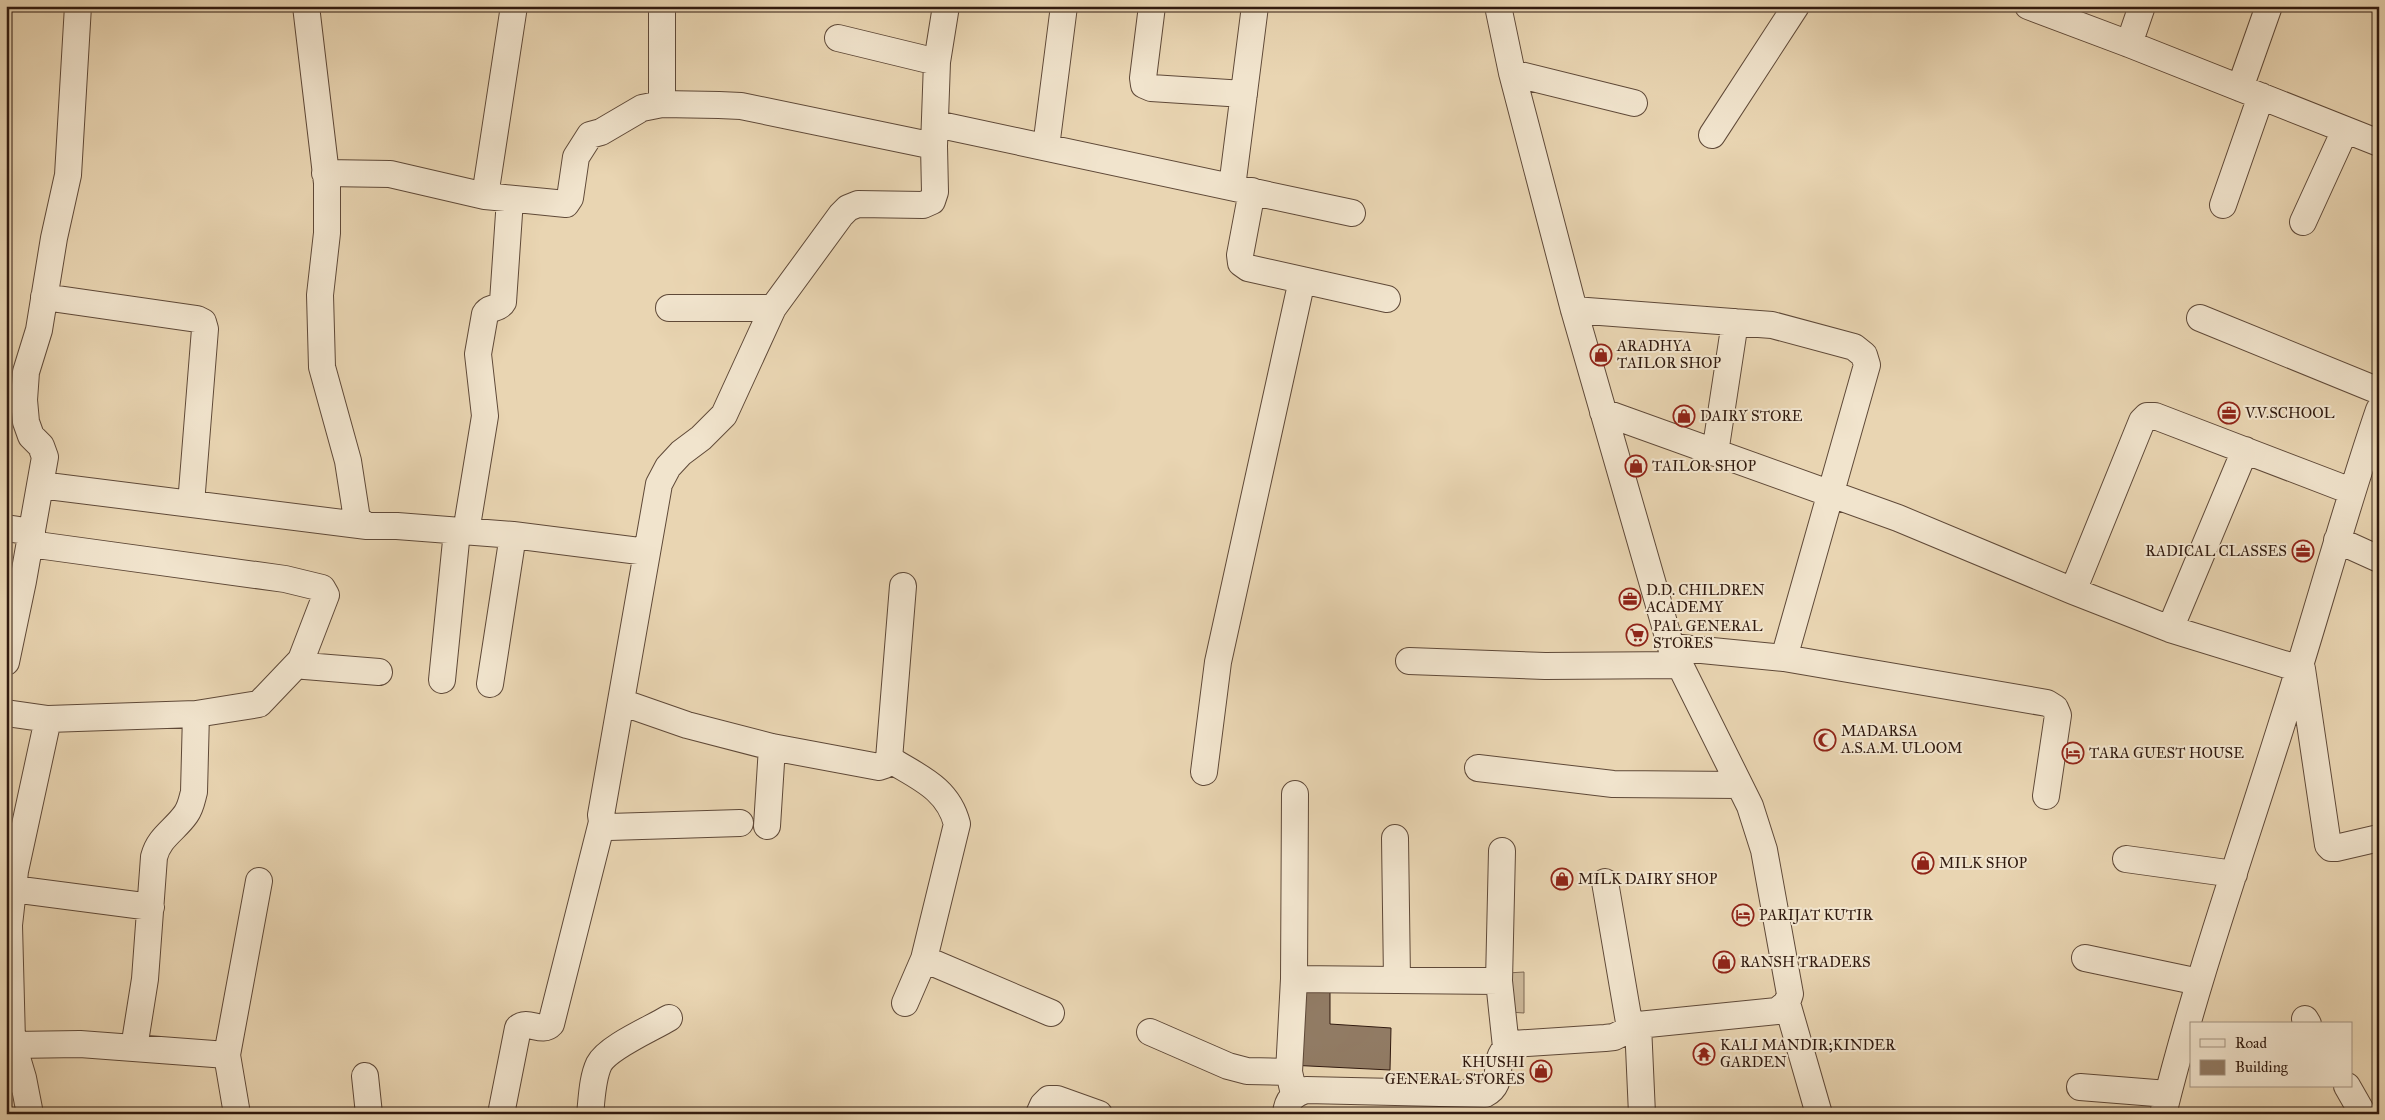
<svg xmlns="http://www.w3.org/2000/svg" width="2385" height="1120" viewBox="0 0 2385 1120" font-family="'IM FELL Great Primer',serif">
  <rect width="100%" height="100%" fill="#e9d5b2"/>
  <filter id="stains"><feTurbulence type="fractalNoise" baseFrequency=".004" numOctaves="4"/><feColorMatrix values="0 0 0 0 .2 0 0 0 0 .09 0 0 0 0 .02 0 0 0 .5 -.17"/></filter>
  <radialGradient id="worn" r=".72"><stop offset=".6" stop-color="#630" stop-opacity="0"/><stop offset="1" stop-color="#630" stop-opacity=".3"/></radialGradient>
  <path fill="#cab596" stroke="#7e6852" d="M1524,972V1013L1509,1012L1507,973Z"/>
  <path fill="#917b64" stroke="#311a0f" d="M1294,979H1330V1024L1391,1028L1390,1070L1289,1065Z"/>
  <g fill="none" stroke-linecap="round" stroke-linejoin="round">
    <g stroke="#5f4938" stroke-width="28">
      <path id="minor" d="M306,6L327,183V233L320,295L322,367L348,461L357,519L367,526H397L513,535L647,552
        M662,6V104
        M1152,6L1143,78L1144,85L1151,88L1244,94
        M2028,6L2129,44L2379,143
        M838,38L937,62
        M2129,44L2142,6
        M1512,73L1634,103
        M2240,88L2269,6
        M936,124L1352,213
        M1712,135L1796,6
        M1046,147L1064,6
        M325,173L390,174L485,196L514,6
        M1232,187L1255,6
        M1252,191L1240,255L1241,263L1248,268L1387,299
        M485,196L566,204L570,198L576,157L590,135L601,132L642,108L662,104L719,105L741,106L934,146L937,62L946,6
        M2223,205L2261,96
        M2303,222L2345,130
        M44,297L197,319L203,322L205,329L191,504
        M669,308H773
        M1574,310L1772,325L1854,347L1864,355L1867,365L1784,658
        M2200,318L2379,391
        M1603,412L1898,518L2073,591L2170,629L2300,669
        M1715,453L1735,322
        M40,485L367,526
        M6,528L32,532
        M466,532L485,416L478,354L485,314C489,306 499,310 503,302L510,199
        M2337,540L2379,559
        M30,544L285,579L322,588L326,595L301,660V664L305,666L379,672
        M2073,591L2142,421L2147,416H2155L2351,491
        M2170,629L2245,450
        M1671,647L1784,658L2047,703L2055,708L2058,715L2046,796
        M1409,661L1545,666L1680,665
        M6,662L23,581L45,457L41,446L31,436L26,422L24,400L26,372L39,330L54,238L68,175L78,6
        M2302,669L2328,845L2331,848H2336L2379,838
        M442,680L457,531
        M490,684L513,535
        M621,702L687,725L772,747L879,767L885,765L889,759L903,586
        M6,713L48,719L196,714
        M889,759C918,777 948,788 957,824L924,959L905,1003
        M1478,768L1613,784L1739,785
        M1204,772L1218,662L1302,280
        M740,823L609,827L602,822L601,815L659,484L668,467L681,453L701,438L724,415L773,308L841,215L848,208L858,204L923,205L932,201L935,192L934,146
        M767,826L772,747
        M1395,838L1397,980
        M1502,851L1499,981L1506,1047
        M2126,859L2234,874
        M1605,882L1630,1028
        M13,889L151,907
        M2085,958L2199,982
        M924,959L1051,1013
        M1294,979L1499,981
        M1787,1003L1819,1114
        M2305,1019L2308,1024
        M1638,1025L1642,1114
        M1150,1032L1228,1066L1247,1071L1289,1072
        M13,1045L80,1044L227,1055
        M134,1048L145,979L154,857C159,837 175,830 186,814C191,807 192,799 194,792L196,714L259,704L301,660
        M365,1076L369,1114
        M23,1078L30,1114
        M6,1080L23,1078L12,1041L9,925L15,871L48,719
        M2347,1086L2363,1114
        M2080,1087L2168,1094
        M1294,1094L1289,1072L1294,979L1295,794
        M237,1114L227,1055L259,881
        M501,1114L518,1028C528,1019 542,1034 551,1024L602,822
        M590,1114C592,1098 592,1079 599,1064C608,1047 651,1029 669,1018
        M1039,1114L1043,1105L1049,1099H1057L1099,1114
        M1286,1114C1287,1100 1293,1094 1306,1090L1485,1094C1509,1082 1487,1056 1513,1044L1605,1038L1614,1037L1638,1025L1777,1011L1787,1003L1790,994L1764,850L1750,806L1671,647L1574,310L1512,73L1498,6
        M2163,1114C2196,981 2242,851 2283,720C2316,617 2344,512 2379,410"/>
    </g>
    <use href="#minor" stroke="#f1e4cd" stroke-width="26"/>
  </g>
  <defs>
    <g id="shop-ring" transform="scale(1.125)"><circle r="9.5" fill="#f1e4cd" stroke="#8f2418" stroke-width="1.5"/><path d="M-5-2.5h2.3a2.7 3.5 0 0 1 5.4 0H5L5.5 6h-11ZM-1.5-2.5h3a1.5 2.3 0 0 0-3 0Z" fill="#8f2418"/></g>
    <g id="office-ring" transform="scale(1.125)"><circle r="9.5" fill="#f1e4cd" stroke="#8f2418" stroke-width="1.5"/><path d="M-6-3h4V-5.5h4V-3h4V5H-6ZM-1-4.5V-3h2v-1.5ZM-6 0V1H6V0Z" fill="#8f2418"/></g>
    <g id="supermarket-ring" transform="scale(1.125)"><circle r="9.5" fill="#f1e4cd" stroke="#8f2418" stroke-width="1.5"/><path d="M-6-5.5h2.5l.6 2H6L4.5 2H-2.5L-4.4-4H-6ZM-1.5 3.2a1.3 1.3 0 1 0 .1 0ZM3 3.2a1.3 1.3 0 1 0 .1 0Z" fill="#8f2418"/></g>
    <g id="mosque-ring" transform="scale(1.125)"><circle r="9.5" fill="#f1e4cd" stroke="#8f2418" stroke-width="1.5"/><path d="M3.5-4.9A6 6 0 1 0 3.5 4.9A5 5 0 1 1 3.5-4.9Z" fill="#8f2418"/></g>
    <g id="hotel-ring" transform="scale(1.125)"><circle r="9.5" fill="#f1e4cd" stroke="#8f2418" stroke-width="1.5"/><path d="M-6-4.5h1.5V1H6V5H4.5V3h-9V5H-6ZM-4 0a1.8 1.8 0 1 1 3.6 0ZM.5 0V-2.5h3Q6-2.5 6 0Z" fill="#8f2418"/></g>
    <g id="temple-ring" transform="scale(1.125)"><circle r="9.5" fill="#f1e4cd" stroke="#8f2418" stroke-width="1.5"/><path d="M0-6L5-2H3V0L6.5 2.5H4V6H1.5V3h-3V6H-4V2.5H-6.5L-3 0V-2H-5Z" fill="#8f2418"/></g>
  </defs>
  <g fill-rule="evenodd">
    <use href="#shop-ring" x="1601" y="355"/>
    <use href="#office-ring" x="2229" y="413"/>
    <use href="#shop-ring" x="1684" y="416"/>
    <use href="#shop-ring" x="1636" y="466"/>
    <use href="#office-ring" x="2303" y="551"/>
    <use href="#office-ring" x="1630" y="599"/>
    <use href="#supermarket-ring" x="1637" y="635"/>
    <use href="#mosque-ring" x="1825" y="740"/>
    <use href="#hotel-ring" x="2073" y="753"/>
    <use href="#shop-ring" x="1923" y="863"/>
    <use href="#shop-ring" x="1562" y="879"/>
    <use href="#hotel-ring" x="1743" y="915"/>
    <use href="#shop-ring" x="1724" y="962"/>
    <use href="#temple-ring" x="1704" y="1054"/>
    <use href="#shop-ring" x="1541" y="1071"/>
  </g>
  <g text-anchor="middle" stroke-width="4" stroke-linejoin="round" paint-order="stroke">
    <g font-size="15" fill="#311a0f" stroke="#f1e4cd" text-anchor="start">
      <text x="1617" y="351">ARADHYA<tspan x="1617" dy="17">TAILOR SHOP</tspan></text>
      <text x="2245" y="418">V.V.SCHOOL</text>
      <text x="1700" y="421">DAIRY STORE</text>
      <text x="1652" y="471">TAILOR SHOP</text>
      <text x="2287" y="556" text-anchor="end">RADICAL CLASSES</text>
      <text x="1646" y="595">D.D. CHILDREN<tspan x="1646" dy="17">ACADEMY</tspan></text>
      <text x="1653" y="631">PAL GENERAL<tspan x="1653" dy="17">STORES</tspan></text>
      <text x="1841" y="736">MADARSA<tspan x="1841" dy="17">A.S.A.M. ULOOM</tspan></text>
      <text x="2089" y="758">TARA GUEST HOUSE</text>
      <text x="1939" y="868">MILK SHOP</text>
      <text x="1578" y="884">MILK DAIRY SHOP</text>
      <text x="1759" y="920">PARIJAT KUTIR</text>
      <text x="1740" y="967">RANSH TRADERS</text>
      <text x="1720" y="1050">KALI MANDIR;KINDER<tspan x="1720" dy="17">GARDEN</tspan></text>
      <text x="1525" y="1067" text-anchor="end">KHUSHI<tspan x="1525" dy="17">GENERAL STORES</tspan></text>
    </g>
  </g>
  <rect width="2385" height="1120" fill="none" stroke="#e9d5b2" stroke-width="25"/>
  <rect x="8" y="8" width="2370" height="1105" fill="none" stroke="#311a0f" stroke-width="2.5"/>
  <rect x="12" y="12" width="2360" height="1095" fill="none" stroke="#311a0f"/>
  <rect x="2190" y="1022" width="162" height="65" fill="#f1e4cd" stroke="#a49381"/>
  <rect x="2200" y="1039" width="25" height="8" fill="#f1e4cd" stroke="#a49381"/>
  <text x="2235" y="1048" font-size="15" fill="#311a0f">Road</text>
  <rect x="2200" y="1060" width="25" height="15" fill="#917b64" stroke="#a49381"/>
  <text x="2235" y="1072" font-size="15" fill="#311a0f">Building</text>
  <rect width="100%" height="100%" filter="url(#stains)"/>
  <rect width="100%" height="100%" fill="url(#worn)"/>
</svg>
